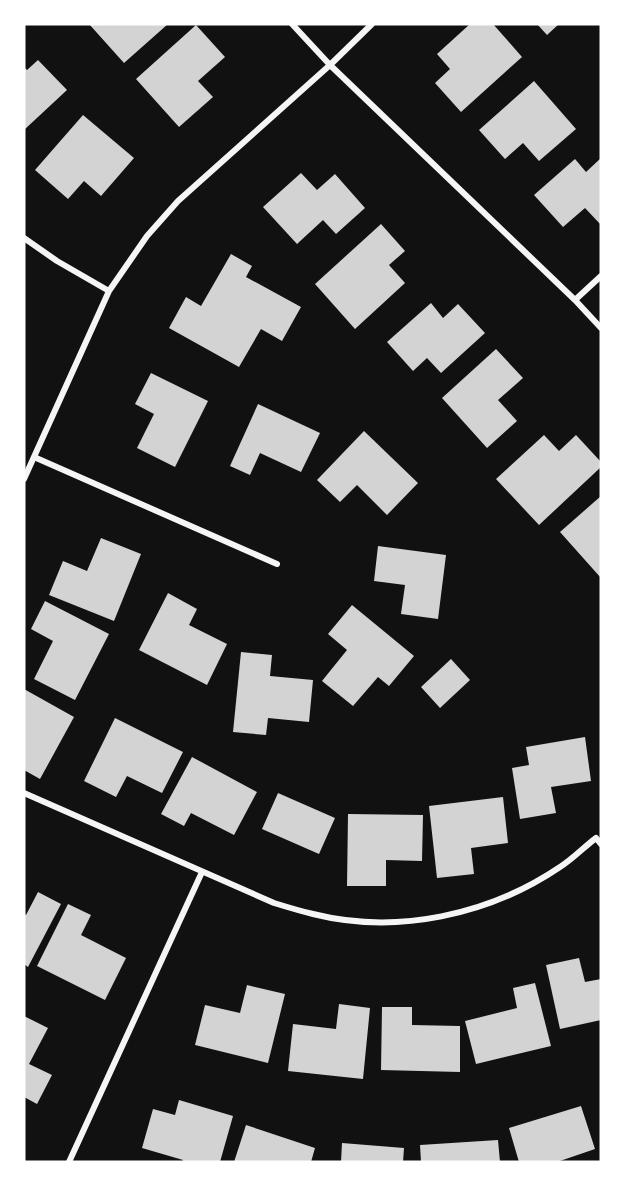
<svg xmlns="http://www.w3.org/2000/svg" width="625" height="1186" viewBox="0 0 625 1186" font-family="'PT Sans',sans-serif">
  <rect width="100%" height="100%" fill="#111"/>
  <path fill="#d3d3d3" d="M89,24H168L124,63Z
    M470,24H493L522,57L461,112L435,83L450,69L437,54Z
    M537,24H559L547,35Z
    M196,25L225,57L198,81L213,97L179,127L136,79Z
    M38,60L67,90L24,130V67L27,70Z
    M534,81L576,129L539,161L523,143L505,159L479,130Z
    M83,115L134,158L101,196L84,181L68,199L35,170Z
    M601,158V225L585,208L563,227L534,195L575,159L586,172Z
    M301,173L317,190L335,174L365,208L336,234L323,220L297,244L263,207Z
    M381,224L405,251L389,265L405,283L355,329L315,284Z
    M231,254L252,266L246,277L301,307L282,341L261,329L239,367L169,328L186,297L201,306Z
    M431,303L443,318L458,304L485,333L441,373L427,358L413,371L387,342Z
    M496,349L523,378L498,400L517,421L487,448L442,398Z
    M151,373L208,401L175,467L137,448L154,414L135,404Z
    M258,404L320,433L301,472L260,453L250,475L230,466Z
    M364,431L418,483L387,515L357,485L340,502L317,480Z
    M544,435L559,451L576,435L601,462V467L539,525L496,479Z
    M601,496V578L560,532Z
    M101,538L141,554L114,621L49,595L63,561L87,571Z
    M378,546L446,555L438,619L401,614L405,585L374,581Z
    M168,593L197,609L189,625L227,644L207,685L139,650Z
    M45,601L109,634L75,700L34,679L53,641L31,629Z
    M352,605L414,656L389,686L378,677L353,706L322,681L347,650L328,634Z
    M241,652L272,655L270,676L313,680L309,722L268,718L266,735L233,732Z
    M451,659L470,680L440,708L421,687Z
    M24,689L74,717L40,779L24,770Z
    M115,718L183,752L162,793L127,776L116,797L84,781Z
    M585,737L591,781L551,787L556,813L520,819L512,768L529,765L526,747Z
    M192,757L257,792L234,835L191,813L184,826L161,814Z
    M278,793L335,818L319,854L262,829Z
    M503,797L508,843L471,848L474,874L437,878L429,806Z
    M348,814L423,815L422,861L386,860V886H347Z
    M38,892L61,904L28,967L24,964V914L26,915Z
    M68,904L91,915L81,935L126,958L105,1000L37,966Z
    M579,958L585,982L601,979V1020L560,1029L546,965Z
    M535,983L551,1046L476,1064L465,1021L517,1008L513,988Z
    M247,985L285,994L268,1063L195,1045L205,1005L240,1013Z
    M339,1004L370,1008L363,1079L288,1071L293,1024L336,1029Z
    M382,1007H412V1025L460,1026V1072L381,1070Z
    M24,1016L48,1028L29,1064L52,1075L37,1104L24,1097Z
    M179,1100L233,1116L220,1162H182L183,1160L142,1148L153,1109L175,1115Z
    M581,1106L595,1149L557,1162H519L509,1128Z
    M246,1125L315,1148L311,1162H234Z
    M498,1140L500,1162H421L420,1145Z
    M342,1143L404,1148L403,1162H341Z"/>
  <g fill="none" stroke-linecap="round" stroke-linejoin="round">
    <path stroke="#f5f5f5" stroke-width="6" d="M292,24L330,65L575,300L601,328
      M24,238L57,261L109,291
      M575,300L601,276
      M34,457L277,564
      M24,479L109,291L147,236L178,201L330,65L372,24
      M24,793L274,903C287,907 300,911 313,914C397,935 489,915 560,867C573,859 584,847 596,838L601,844
      M69,1162L202,872"/>
  </g>
  <rect width="625" height="1186" fill="none" stroke="#ffffff" stroke-width="51"/>
</svg>
